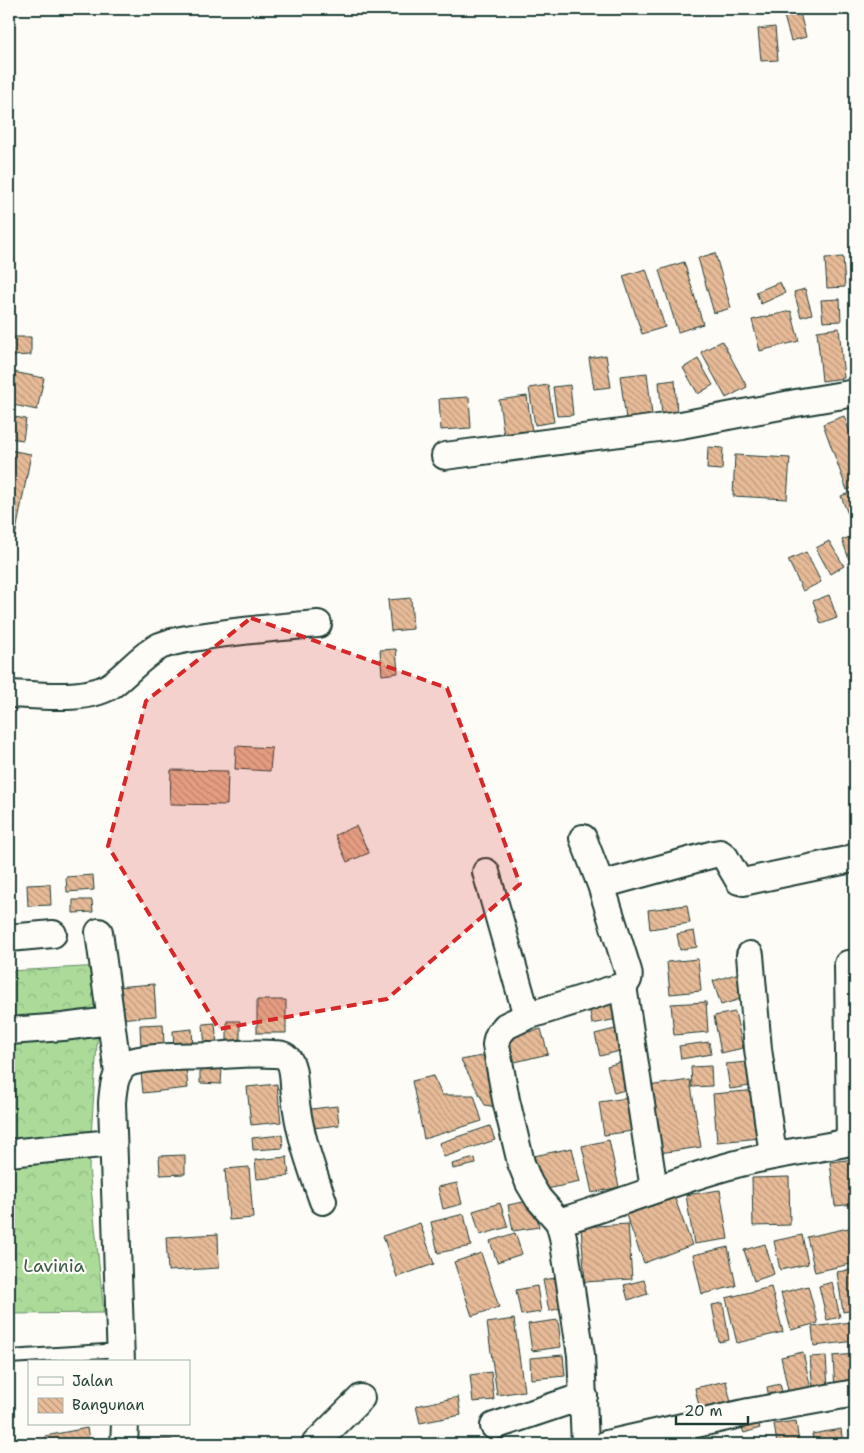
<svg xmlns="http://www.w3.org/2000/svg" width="864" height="1453" viewBox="0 0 864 1453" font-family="'Shantell Sans',sans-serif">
  <defs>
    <pattern id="forest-crowns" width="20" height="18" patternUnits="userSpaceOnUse" patternTransform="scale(1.25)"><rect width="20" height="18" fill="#abda99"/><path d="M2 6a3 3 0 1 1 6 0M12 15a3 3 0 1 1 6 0" fill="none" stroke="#93bc84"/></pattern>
    <pattern id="building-back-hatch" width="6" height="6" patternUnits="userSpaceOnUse" patternTransform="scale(1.25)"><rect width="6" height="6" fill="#e8bb98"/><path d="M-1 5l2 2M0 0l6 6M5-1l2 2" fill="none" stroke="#bb997d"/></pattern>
  </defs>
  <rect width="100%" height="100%" fill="#fdfcf7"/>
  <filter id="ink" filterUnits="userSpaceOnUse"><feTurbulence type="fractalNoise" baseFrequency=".02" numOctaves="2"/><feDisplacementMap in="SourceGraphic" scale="10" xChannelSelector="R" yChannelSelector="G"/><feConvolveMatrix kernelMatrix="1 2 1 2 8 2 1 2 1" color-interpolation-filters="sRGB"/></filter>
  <g filter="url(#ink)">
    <path fill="url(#forest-crowns)" stroke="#658c66" d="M102,966L89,1168L104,1313L9,1314V971Z"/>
    <path fill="url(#building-back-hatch)" stroke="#1f3d34" d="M782,9H799L806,37L791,41Z
      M775,27L778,60L761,61L758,29Z
      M715,253L731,308L714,313L698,258Z
      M843,257L845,287L827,288L825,258Z
      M684,262L703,324L678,332L659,270Z
      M646,269L665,327L642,334L623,276Z
      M780,282L785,293L761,304L756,292Z
      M805,289L812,314L801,317L794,292Z
      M840,299L841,321L823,322L821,300Z
      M855,299V317H852L851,300Z
      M791,311L799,341L760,351L752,320Z
      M839,328L844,378L822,381L817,331Z
      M11,337H31V355L12,356Z
      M722,341L747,387L726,398L701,352Z
      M606,355L611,387L594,389L589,358Z
      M698,359L713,385L698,394L683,368Z
      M13,372L44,378L37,410L9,404V391Z
      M647,373L652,415L626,419L620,376Z
      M675,380L677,415L662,416L659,382Z
      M548,385L554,422L535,425L529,388Z
      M570,385L573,415L557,416L553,387Z
      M527,396L532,432L504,436L499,400Z
      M469,397L471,428L441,430L439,399Z
      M9,416L26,419L23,440L9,438Z
      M844,416L855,446V487L847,490L823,424Z
      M708,447L723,448L722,470L707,469Z
      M9,450L31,454L15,537L9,536Z
      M735,455L790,458L787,499L733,496Z
      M855,491V511L848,514L841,496Z
      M855,535V566L852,567L842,540Z
      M829,541L844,566L830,574L816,548Z
      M806,552L821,582L803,591L788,560Z
      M829,595L837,618L821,624L813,601Z
      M411,598L413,629L391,631L388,600Z
      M396,649L398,673L382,675L380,650Z
      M236,746L272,748L270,771L235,769Z
      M171,770L228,771L227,805L170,804Z
      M356,826L369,853L347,862L335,835Z
      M93,875L94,890L67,892L66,877Z
      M50,884L51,905L28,906L27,885Z
      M73,900H92L93,912L73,913Z
      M687,905L690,923L650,929L648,910Z
      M694,931L697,947L680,950L677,934Z
      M698,959L701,991L670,994L667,962Z
      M739,973L747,997L721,1005L713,981Z
      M154,984L156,1016L117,1019L115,987Z
      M612,994L617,1019L592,1024L588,999Z
      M257,1000H286V1033H257Z
      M706,1002L708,1032L674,1035L671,1004Z
      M735,1012L743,1048L721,1053L714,1016Z
      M227,1021H240V1042H227Z
      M215,1023L217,1046L205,1047L203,1024Z
      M163,1024L164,1045L141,1047L140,1025Z
      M619,1028L624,1050L600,1056L595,1034Z
      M192,1029L193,1047L174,1049L173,1031Z
      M541,1029L548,1054L515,1062L508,1037Z
      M709,1042L711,1054L681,1059L679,1046Z
      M487,1055L496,1107L485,1105L461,1060Z
      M625,1061L632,1088L614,1093L607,1066Z
      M747,1062L750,1086L730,1089L726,1064Z
      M711,1066L712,1086L692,1087L691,1067Z
      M200,1067L222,1068L221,1084L200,1083Z
      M186,1068L188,1088L143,1093L141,1073Z
      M433,1076L442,1095H474L482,1121L424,1139L412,1081Z
      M690,1080L701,1147L652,1154L641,1087Z
      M277,1084L281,1122L251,1125L247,1087Z
      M757,1090L761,1138L717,1142L713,1094Z
      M635,1097L640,1130L604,1135L599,1102Z
      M337,1106L339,1125L305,1129L303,1110Z
      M490,1126L495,1140L444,1157L439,1143Z
      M282,1135L283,1148L253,1150L252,1138Z
      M609,1140L619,1187L592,1193L582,1146Z
      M572,1148L580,1182L542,1190L534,1156Z
      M185,1155V1174L160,1175L159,1156Z
      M287,1157L289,1176L257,1179L255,1160Z
      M475,1158L476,1164L453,1169L452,1164Z
      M855,1159V1204L835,1206L830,1162Z
      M249,1167L253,1218L229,1220L225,1169Z
      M789,1177L790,1225L753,1226L752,1178Z
      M457,1183L462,1204L443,1209L438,1187Z
      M720,1190L728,1239L694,1244L686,1195Z
      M672,1191L692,1245L644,1263L624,1210Z
      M534,1200L539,1227L513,1231L508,1205Z
      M500,1203L508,1227L480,1235L473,1211Z
      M464,1214L471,1246L438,1253L431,1222Z
      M420,1223L434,1264L397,1277L383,1236Z
      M628,1224L632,1279L585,1282L581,1227Z
      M853,1227L855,1236V1263L815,1272L807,1237Z
      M515,1233L522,1254L497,1262L490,1241Z
      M218,1234L219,1268L168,1271L166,1237Z
      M802,1235L808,1264L780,1270L774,1241Z
      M765,1244L774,1274L754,1281L744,1250Z
      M728,1247L736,1286L702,1294L693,1255Z
      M481,1253L499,1307L472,1316L454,1262Z
      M855,1269V1310L843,1312L837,1272Z
      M561,1277L566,1307L549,1311L543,1280Z
      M644,1280L648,1294L628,1300L624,1285Z
      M832,1282L840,1317L827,1320L819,1286Z
      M537,1286L541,1312L521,1315L516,1290Z
      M808,1286L818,1323L791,1330L781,1293Z
      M771,1287L783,1332L737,1343L726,1298Z
      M723,1303L729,1340L719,1342L712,1305Z
      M514,1319L524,1391L497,1395L487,1323Z
      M558,1320L561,1347L532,1351L528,1324Z
      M852,1322L855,1341L814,1346L812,1327Z
      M803,1352L811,1390L789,1395L781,1357Z
      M855,1354V1389L835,1390L833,1356Z
      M563,1355L565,1376L531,1379L530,1358Z
      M826,1356L828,1389L813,1390L810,1357Z
      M491,1372L494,1400L473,1402L470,1375Z
      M726,1381L732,1407L701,1415L695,1388Z
      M780,1384L784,1400L770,1403L767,1387Z
      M458,1397L461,1415L420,1423L416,1406Z
      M755,1415L760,1428L744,1433L739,1421Z
      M796,1421L799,1444H777L774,1424Z
      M87,1428L90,1444H46L45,1436Z
      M841,1429L843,1444H814L812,1434Z
      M135,1439L172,1440V1444H135Z"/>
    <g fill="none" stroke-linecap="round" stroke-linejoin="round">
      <g stroke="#1f3d34" stroke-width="16">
        <path id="service" d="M9,1357L121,1350"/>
      </g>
      <g stroke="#1f3d34" stroke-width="30">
        <path id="minor" d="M445,456L681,425L796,403L855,393
          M9,694C37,695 89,702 113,684C129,672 142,655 160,646C174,640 191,638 205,636C243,630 280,627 318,624
          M583,838L601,885L628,971C630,978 628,981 623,986L527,1016L506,1026L499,1034L497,1039L496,1045L506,1100L521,1163L529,1183L538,1198L559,1222L563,1237L581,1355L585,1444
          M486,872L527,1016
          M601,885L714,854L720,853L725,857L739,881L743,882L847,860L855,857
          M99,932L118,1073
          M9,938L53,934
          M750,955L758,1049L773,1155
          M848,964L850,1142
          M623,986L654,1189
          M9,1031L63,1027L110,1021
          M9,1153L112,1143
          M559,1222C616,1205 671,1182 729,1166C770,1154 813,1150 855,1141
          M121,1362L112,1103C113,1090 114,1074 125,1065C129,1062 134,1061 139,1060C162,1056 185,1057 208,1056C229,1055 251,1052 273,1054C278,1054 283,1054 287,1058C295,1066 293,1083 295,1094C298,1131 311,1167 323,1201
          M494,1426L584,1396
          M124,1444L125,1424
          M315,1444L361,1398
          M607,1444L749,1412L855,1393"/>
      </g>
      <use href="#service" stroke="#fdfcf7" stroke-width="12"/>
      <use href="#minor" stroke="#fdfcf7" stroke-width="26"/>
    </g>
  </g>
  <path fill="#d62828" fill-opacity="0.2" stroke="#d62828" stroke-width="4" stroke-dasharray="10 6" stroke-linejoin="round" d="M251,618L447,688L520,884L387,999L219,1029L108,846L146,701Z"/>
  <g text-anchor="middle" stroke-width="4.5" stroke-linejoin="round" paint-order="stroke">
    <g font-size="18" fill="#3b5c48" stroke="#fdfcf7">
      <text x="54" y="1272">Lavinia</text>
    </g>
  </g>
  <rect width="864" height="1453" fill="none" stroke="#fdfcf7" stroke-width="30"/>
  <rect x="15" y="15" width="834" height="1423" fill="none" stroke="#1f3d34" stroke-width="2" filter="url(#ink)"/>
  <rect x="28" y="1360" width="162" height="65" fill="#fdfcf7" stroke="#a4b0a9"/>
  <rect x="38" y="1377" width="25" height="8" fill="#fdfcf7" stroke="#a4b0a9"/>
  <text x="72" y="1386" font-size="15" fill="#1f3d34">Jalan</text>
  <rect x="38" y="1398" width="25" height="15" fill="url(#building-back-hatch)" stroke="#a4b0a9"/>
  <text x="72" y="1410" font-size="15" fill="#1f3d34">Bangunan</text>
  <path d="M676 1416v8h72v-8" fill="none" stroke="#1f3d34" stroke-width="2.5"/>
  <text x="684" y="1416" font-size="15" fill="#1f3d34" stroke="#fdfcf7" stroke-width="4" paint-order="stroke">20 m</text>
</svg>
